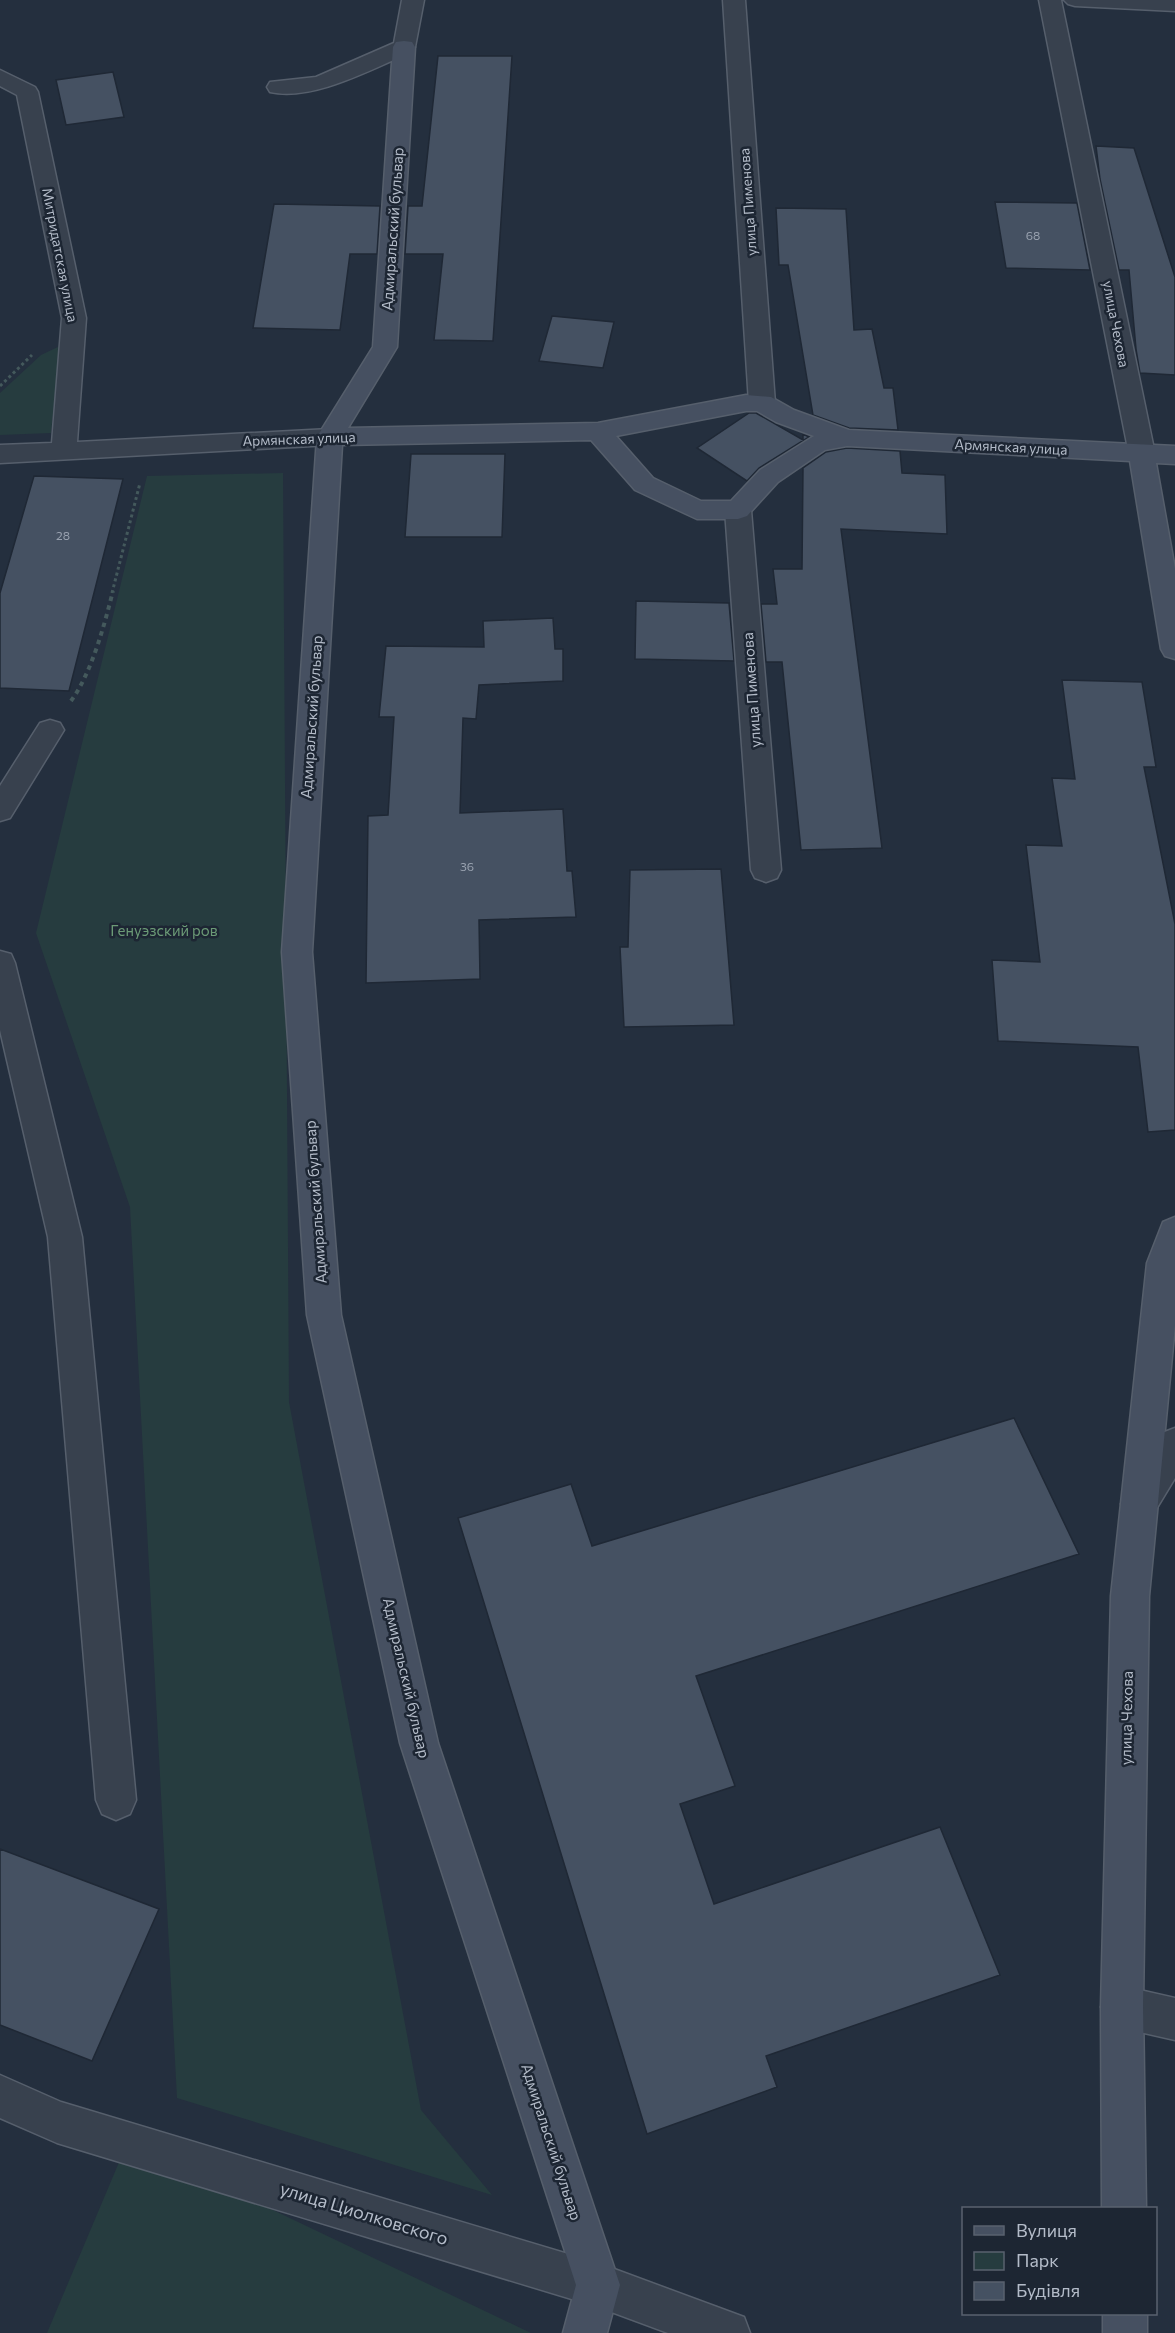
<svg xmlns="http://www.w3.org/2000/svg" width="1175" height="2333" viewBox="0 0 1175 2333" font-family="Commissioner,sans-serif">
  <rect width="100%" height="100%" fill="#242f3e"/>
  <path fill="#263c3f" d="M60,346L51,433L0,435V393L41,355Z
    M283,473L289,1402L421,2110L492,2195L177,2098L130,1207L36,933L147,476Z
    M128,2141L531,2333H47Z"/>
  <path fill="#455162" stroke="#1f2835" stroke-width="1.5" d="M438,56H512L493,341L434,340L443,254H405L408,206H422Z
    M113,72L124,117L66,125L56,80Z
    M1096,146L1134,148L1175,277V375L1140,373L1136,349L1129,270H1119L1100,179Z
    M995,202L1077,203L1090,270L1006,268Z
    M274,204L380,206L377,254H350L340,330L253,328Z
    M776,208L846,209L854,330L872,329L884,388H893L898,430L849,428L813,415L788,265H779Z
    M552,316L614,322L603,368L539,361Z
    M749,413H756L803,440V434L809,437L759,468L747,481L697,448Z
    M847,448L900,451L902,473L945,475L947,534L841,529L882,848L801,850L782,662H766L761,604H777L773,569H802L803,468L826,452Z
    M411,454H505L502,537H405Z
    M34,476L123,479L69,691L0,688V593Z
    M636,601L729,603L734,661L635,659Z
    M553,618L555,649H563V681L479,685L476,719L463,718L460,813L563,809L567,871H572L576,917L479,920L480,979L366,983L368,816L388,815L394,717H379L386,646L484,647L483,621Z
    M1062,680L1142,682L1156,767H1144L1175,924V1130L1148,1132L1138,1047L998,1041L992,960L1040,962L1026,845L1062,846L1052,778L1075,779Z
    M721,869L734,1025L624,1027L620,947H628L630,870Z
    M1014,1418L1079,1554L696,1676L735,1786L680,1804L714,1904L940,1827L1000,1975L766,2056L777,2087L647,2134L458,1518L571,1484L592,1546Z
    M0,1849L159,1909L92,2061L0,2025Z"/>
  <g fill="none" stroke-linecap="round" stroke-linejoin="round">
    <g stroke="#565f6c" stroke-width="3">
      <path id="street" d="M402,0H424L415,47L412,52C373,68 313,102 270,92L267,87L270,82L316,77L394,43Z
        M723,0H745L775,403L771,409L762,411L753,409L749,403Z
        M1039,0H1061L1155,454L1151,460L1142,463L1133,460L1129,454Z
        M1064,0H1175V11L1075,6L1068,4Z
        M0,70L35,87L38,92L86,318L77,442L330,429L339,431L343,437L339,443L330,445L0,463V445L52,443L62,318L17,95L0,86Z
        M738,501L747,504L751,510L781,870L777,878L766,882L755,878L751,870L725,510L729,504Z
        M50,720L60,723L64,730L10,818L0,821V786L40,723Z
        M0,951L11,954L15,963L82,1237L136,1800L130,1814L116,1820L102,1814L96,1800L48,1237L0,1030Z
        M1175,1428V1478L1152,1516L1139,1521L1126,1516L1121,1504L1162,1433Z
        M1122,1986L1175,1998V2040L1122,2028L1107,2022L1101,2007L1107,1992Z
        M0,2075L61,2102L598,2263L744,2317L750,2333H668L598,2307L57,2143L0,2118Z"/>
    </g>
    <g stroke="#565f6c" stroke-width="3">
      <path id="secondary" d="M404,41L412,42L415,47L397,347L348,428L598,423L746,395L771,397L794,410L849,430L1175,446V464L1156,463L1175,569V659L1165,656L1161,649L1130,461L847,446L825,450L778,482L747,516L738,519H697L635,490L591,440L342,445L312,952L341,1315L438,1743L620,2285L607,2333H563L576,2285L400,1743L307,1315L282,952L317,437L373,347L393,47L396,42ZM746,411H757L776,422L814,436L760,470L731,501H701L653,478L616,436Z
        M1175,1217V1325L1149,1596L1143,2007L1146,2208H1102L1101,2007L1111,1596L1147,1263L1163,1222Z
        M1103,2314H1147V2333H1103Z"/>
    </g>
    <path stroke="#44595c" stroke-width="3" stroke-dasharray="3 3" stroke-linecap="butt" d="M0,386L32,355
      M112,593L140,483"/>
    <path stroke="#44595c" stroke-width="4" stroke-dasharray="4.5 4.5" stroke-linecap="butt" d="M71,701C92,672 104,626 113,591"/>
    <use href="#street" fill="#38414e" fill-rule="evenodd"/>
    <use href="#secondary" fill="#465061" fill-rule="evenodd"/>
  </g>
  <g text-anchor="middle" stroke-width="5" stroke-linejoin="round" paint-order="stroke">
    <g font-size="12" fill="#98a1af">
      <text x="1033" y="240">68</text>
      <text x="63" y="540">28</text>
      <text x="467" y="871">36</text>
    </g>
    <g font-size="14" fill="#b4bcc9" stroke="#1d2633">
      <text transform="translate(748 202) rotate(-94)" y="5">улица Пименова</text>
      <text transform="translate(60 255) rotate(79)" y="5">Митридатская улица</text>
      <text transform="translate(1116 324) rotate(79)" y="5">улица Чехова</text>
      <text transform="translate(299 439) rotate(-2)" y="5">Армянская улица</text>
      <text transform="translate(1011 447) rotate(3)" y="5">Армянская улица</text>
    </g>
    <g font-size="15" fill="#b4bcc9" stroke="#1d2633">
      <text transform="translate(393 229) rotate(-86)" y="5">Адмиральский бульвар</text>
      <text transform="translate(752 690) rotate(-94)" y="5">улица Пименова</text>
      <text transform="translate(312 717) rotate(-86)" y="5">Адмиральский бульвар</text>
      <text transform="translate(316 1202) rotate(-94)" y="5">Адмиральский бульвар</text>
      <text transform="translate(406 1678) rotate(77)" y="5">Адмиральский бульвар</text>
      <text transform="translate(1127 1718) rotate(-89)" y="5">улица Чехова</text>
      <text transform="translate(551 2142) rotate(72)" y="5">Адмиральский бульвар</text>
    </g>
    <g font-size="15" fill="#6b9a76" stroke="#1d2633">
      <text x="164" y="936">Генуэзский ров</text>
    </g>
    <g font-size="18" fill="#b4bcc9" stroke="#1d2633">
      <text transform="translate(364 2214) rotate(17)" y="6">улица Циолковского</text>
    </g>
  </g>
  <rect x="962" y="2207" width="195" height="108" fill="#1d2633" stroke="#59626f" stroke-width="1.5"/>
  <rect x="974" y="2226" width="30" height="9" fill="#465061" stroke="#59626f" stroke-width="1.5"/>
  <text x="1016" y="2237" font-size="18" fill="#b4bcc9">Вулиця</text>
  <rect x="974" y="2252" width="30" height="18" fill="#263c3f" stroke="#59626f" stroke-width="1.5"/>
  <text x="1016" y="2267" font-size="18" fill="#b4bcc9">Парк</text>
  <rect x="974" y="2282" width="30" height="18" fill="#455162" stroke="#59626f" stroke-width="1.5"/>
  <text x="1016" y="2297" font-size="18" fill="#b4bcc9">Будівля</text>
</svg>
